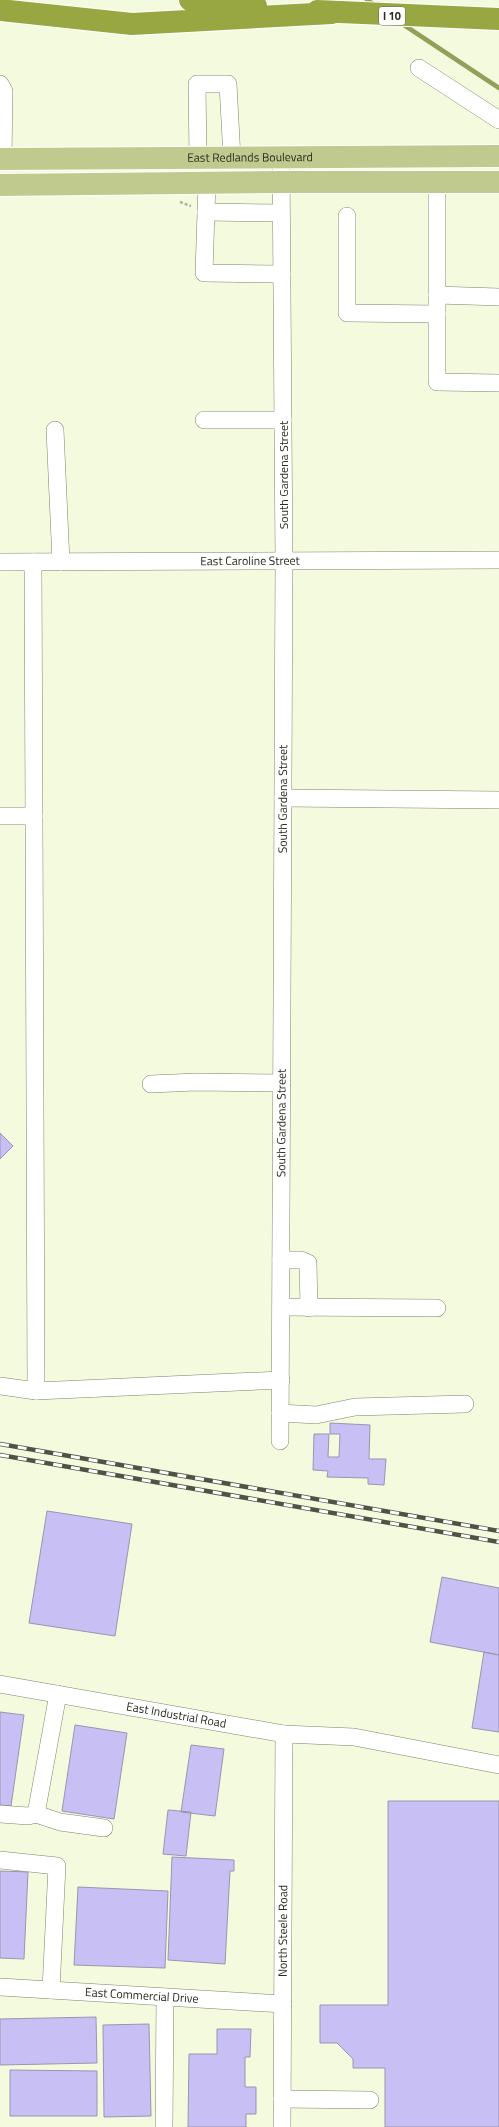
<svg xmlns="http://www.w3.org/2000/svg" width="499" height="2127" viewBox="0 0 499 2127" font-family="'Titillium Web',sans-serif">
  <rect width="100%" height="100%" fill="#f4fadd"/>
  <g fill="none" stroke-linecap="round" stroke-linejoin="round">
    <path stroke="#94a059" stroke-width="4.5" d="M367,0L375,5
      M401,23L499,88"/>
  </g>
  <path fill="#c8c0f4" stroke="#9995b0" d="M0,1133L13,1146L0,1159Z
    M330,1423L370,1425L369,1459H386L384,1485L368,1484V1478L327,1477L328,1471L313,1470L314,1434H329L328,1457H339L340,1434H330Z
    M47,1511L132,1524L115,1636L29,1623Z
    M442,1577L499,1588V1655L430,1642Z
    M484,1652L499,1655V1732L472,1728Z
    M0,1712L24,1715L11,1806L0,1805Z
    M75,1725L127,1733L114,1819L62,1811Z
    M191,1745L224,1749L215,1816L181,1812Z
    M388,1801H499V2127H385V2068H353V2059L337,2043H320V2005H388Z
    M168,1810L191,1812L186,1856L163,1854Z
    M172,1857L234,1860V1871H230L225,1964L168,1960Z
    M0,1871L28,1872L24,1959L0,1958Z
    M78,1887L168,1891L165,1968L74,1965Z
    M96,2017L97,2063L0,2065V2019Z
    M149,2024L151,2116L104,2117L103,2025Z
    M217,2029H251L250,2057H245V2087H256V2114H246V2127H188L189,2054H217Z
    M10,2070L97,2071V2116H10Z"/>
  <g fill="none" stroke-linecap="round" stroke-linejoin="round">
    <g stroke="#7f8469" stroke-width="18">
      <g id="minor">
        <path d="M419,68L499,120"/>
        <path d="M0,84L4,91L3,159"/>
        <path d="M198,158L197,84H228L232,158"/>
        <path d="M207,182L204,273L282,274"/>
        <path d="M437,182V382L499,383"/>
        <path d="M206,212L281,213"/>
        <path d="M347,216V313L437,314"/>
        <path d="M437,295L499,297"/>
        <path d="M204,420H283"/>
        <path d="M55,430L61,562"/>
        <path id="s1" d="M0,562L499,560"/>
        <path d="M283,798L499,800"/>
        <path d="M0,816H34L33,562"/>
        <path d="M34,816L36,1391"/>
        <path d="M151,1084L196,1082L282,1083"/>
        <path d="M281,1260H301L308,1263L309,1308"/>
        <path d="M281,1307L437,1308"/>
        <path d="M0,1386L36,1391L281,1380"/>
        <path d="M280,1413L316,1415L355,1407L465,1404"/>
        <path id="s2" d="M280,1441L284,561L281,157"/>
        <path id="s3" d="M0,1684L284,1734L354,1737L499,1765"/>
        <path d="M0,1814L28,1816L36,1814L58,1694"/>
        <path d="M36,1814L60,1822L104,1828"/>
        <path d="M0,1860L57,1866L51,1990"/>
        <path id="s4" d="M0,1987L283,2004"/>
        <path d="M282,2099L370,2100"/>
        <path d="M164,2127L165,1997"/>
        <path id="s5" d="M282,2127L284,1734"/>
      </g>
    </g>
    <g stroke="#fff" stroke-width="24">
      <g id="major">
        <path id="s6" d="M0,159L499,156"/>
        <path d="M0,185L281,182H499"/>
      </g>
    </g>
    <g stroke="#fff" stroke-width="24">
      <path id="highway" d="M190,0L256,6
        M0,10L132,24L332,13
        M317,11L499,19"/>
    </g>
    <path stroke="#b0b59e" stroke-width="2.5" stroke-dasharray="3 2" stroke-linecap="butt" d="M180,202L191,206"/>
    <use href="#minor" stroke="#fff" stroke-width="17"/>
    <use href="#major" stroke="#c1ca8e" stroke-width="22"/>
    <use href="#highway" stroke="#98a742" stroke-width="22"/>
    <g stroke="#505344" stroke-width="4.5">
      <path id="rail" d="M0,1444L499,1531
        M0,1455L499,1542"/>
    </g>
    <use href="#rail" stroke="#fff" stroke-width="3" stroke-dasharray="9" stroke-linecap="butt"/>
  </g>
  <g text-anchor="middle" stroke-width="3" stroke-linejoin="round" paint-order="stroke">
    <rect fill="#fff" stroke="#6a6b64" stroke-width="1" x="379" y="7" width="26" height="18" rx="3"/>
    <g font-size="11" font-weight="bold" fill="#2a2c21">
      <text x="392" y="20">I 10</text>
    </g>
    <g font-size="12" fill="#2a2c21" stroke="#fff">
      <text dy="4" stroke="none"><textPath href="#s6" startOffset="250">East Redlands Boulevard</textPath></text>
      <text transform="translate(284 475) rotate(-90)" y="4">South Gardena Street</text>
      <text dy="4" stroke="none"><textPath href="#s1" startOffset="250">East Caroline Street</textPath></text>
      <text dy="4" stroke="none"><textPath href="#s2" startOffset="642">South Gardena Street</textPath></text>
      <text dy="4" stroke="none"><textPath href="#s2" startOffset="318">South Gardena Street</textPath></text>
      <text dy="4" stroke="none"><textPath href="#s3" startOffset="179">East Industrial Road</textPath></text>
      <text dy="4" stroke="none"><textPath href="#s5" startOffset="196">North Steele Road</textPath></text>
      <text dy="4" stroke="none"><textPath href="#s4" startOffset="142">East Commercial Drive</textPath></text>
    </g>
  </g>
</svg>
